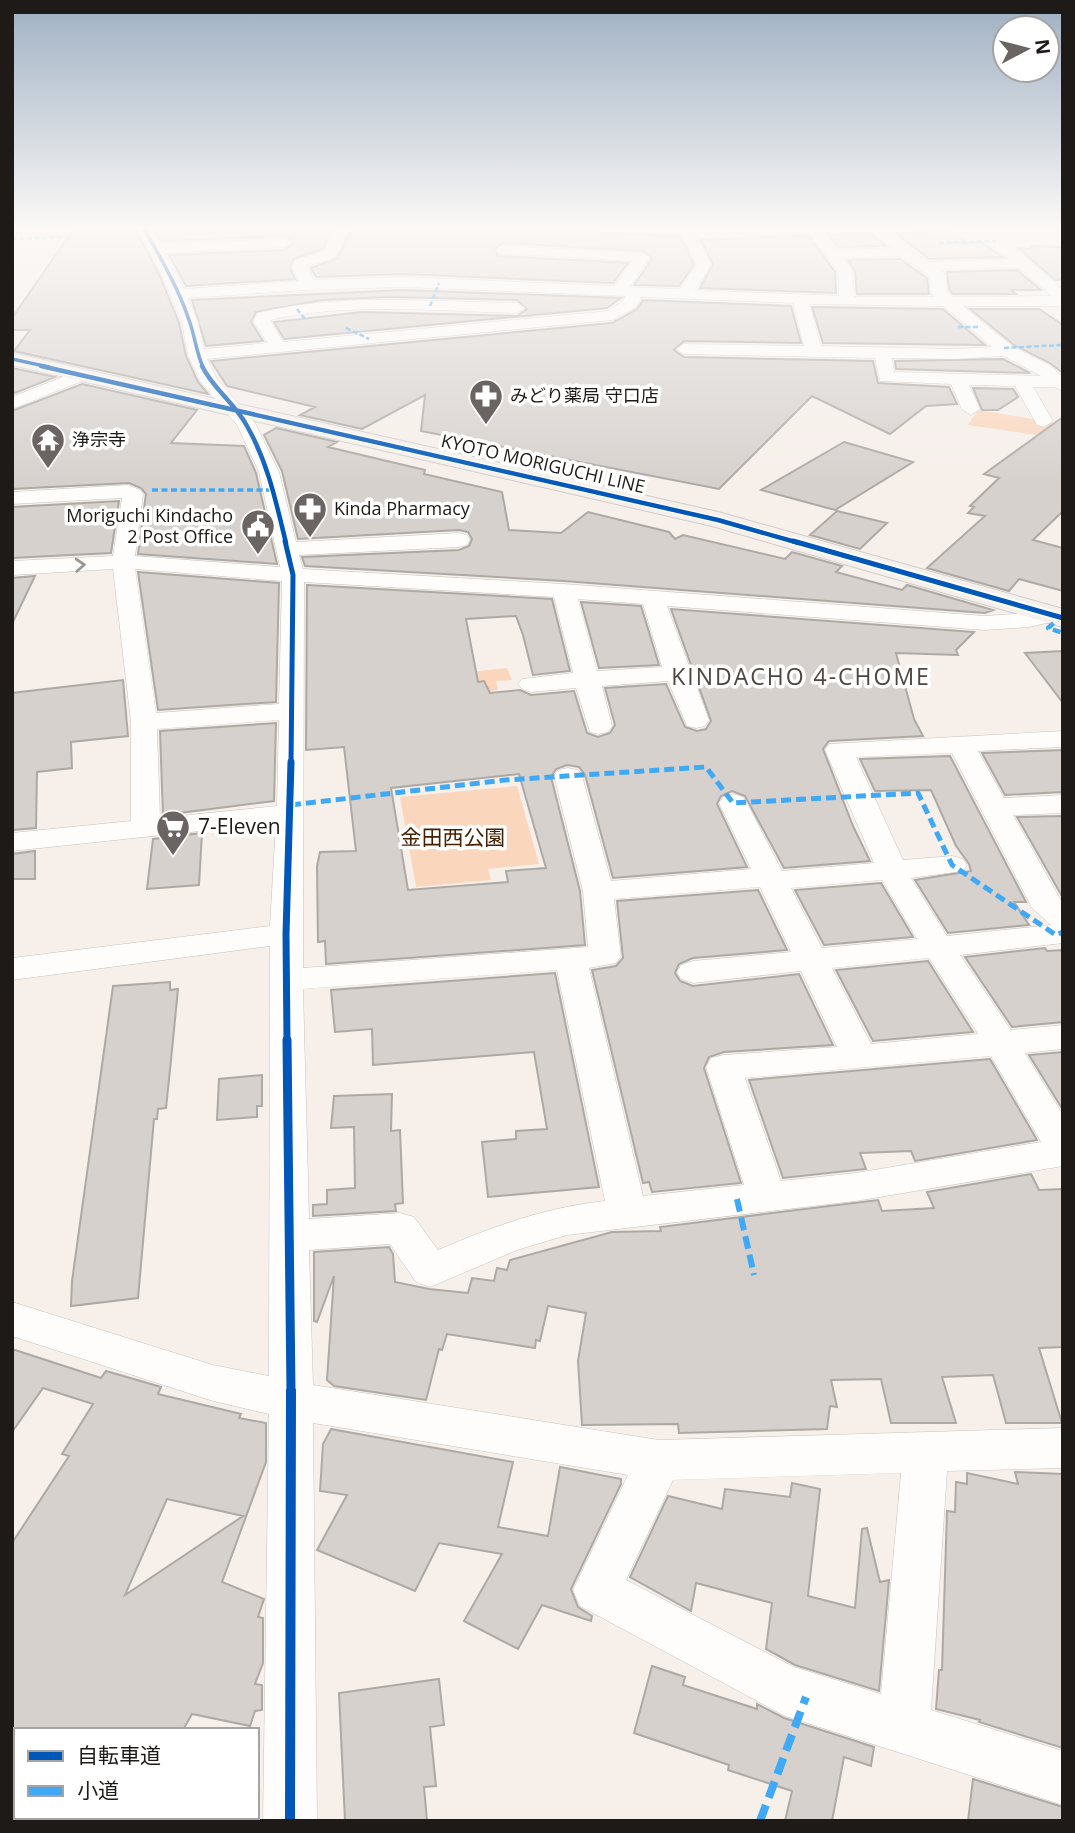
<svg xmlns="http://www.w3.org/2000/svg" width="1075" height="1833" viewBox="0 0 1075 1833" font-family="'Open Sans','Noto Sans JP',sans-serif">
  <rect width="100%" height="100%" fill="#f6efea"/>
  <path fill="#fad6bd" d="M978,410L1062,424L1063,439L968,425Z
    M507,668L512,680L496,681L498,690L405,703L392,681Z
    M517,786L539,864L488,869L491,880L416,887L400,797Z"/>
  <path fill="#d6d1cd" stroke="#ada9a5" stroke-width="2" fill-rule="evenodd" d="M75,227H134L160,276L179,323L186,356L198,382L208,394L14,351L30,330H12V318Z
    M153,227L166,229L333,227L323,249L293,259L290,268L295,279L186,286L169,255L285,250L294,242L285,236L161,241Z
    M352,227H578L599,230L598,233L680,235L694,265L679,286L634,285L652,259L644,251L503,243L494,249L498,256L628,263L613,283L403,274L316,277L311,268L338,258Z
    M931,227H949L966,243L981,242L1002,257L929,259L896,233L930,232Z
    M869,233L886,246L838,247L828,234Z
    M808,235L835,272L836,293L700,288L713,264L701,240Z
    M1031,246L1063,247V279L1055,280L1018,248L1032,249Z
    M900,259L927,278L929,294H857L855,271L848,260Z
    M1017,270L1041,290H1011L1016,294H953L949,289L947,272Z
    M403,290L621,298L607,308L284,339L274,322L362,312L517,316L527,309L517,300L387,297L322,300L256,312L251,322L263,341L206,346L192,300Z
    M643,300L791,306L801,343L684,341L674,350L684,357L873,361L878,383L949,387L957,404L926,406L890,434L812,396L719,489L421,431L425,395L362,429L300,415L315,407L227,386L211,361L612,323L637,309Z
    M812,307L943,309L985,345L823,343Z
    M970,309H1039L1063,325V370L1060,371L1050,363L1014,345Z
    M1003,359L1030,373L896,369L895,361Z
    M12,368L55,377L12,394Z
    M82,384L197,410L171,443L244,446L256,473L277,564L138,554L146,494L141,488L129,483L12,489V411Z
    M973,388L1013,389L1018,397L998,410H982Z
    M1063,417V511L1033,540L1063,548V591L1019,579L1009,591L927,568L985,516L968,513L974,507L970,506L999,478L984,474Z
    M276,428L337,442L328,447L425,470L424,474L502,492L509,530L561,533L588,512L669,532L675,539L683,535L785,559L792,552L842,566L836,572L902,590L907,585L993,610L985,613L564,581L305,566L302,557L459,550L469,546L472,539L468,532L459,530L298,539L282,471L264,435Z
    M844,442L913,462L835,510L761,490Z
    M119,501L111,553L12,558V507Z
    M837,511L887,523L860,549L810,535Z
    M138,572L279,583L276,702L158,710Z
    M35,576L12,624V578Z
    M307,585L552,599L570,671L533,675L523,635L516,616L466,619L478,682L484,681L490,693L520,690L531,695L574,691L587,733L598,737L610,733L615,725L605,688L666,684L685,727L697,731L706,729L711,721L671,609L974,632L956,650L958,655L896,653L914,719L923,736L829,741L823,749L853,826L870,861L784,868L745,796L732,791L721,796L717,804L747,867L613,878L585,775L579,767L567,765L556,769L551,777L580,891L585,945L326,964L325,941L318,942L317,866L320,852L356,851L344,747L306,750ZM519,774L546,868L506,871L508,882L408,890L391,788Z
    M581,602L641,606L659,665L599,668Z
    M1063,651V703L1025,653Z
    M123,680L128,736L71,742L72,768L37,772L36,828L12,830V693Z
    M276,723L274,801L163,815L160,731Z
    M1063,750V792L1005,795L982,753Z
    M950,756L1026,902H1014L1029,925L948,933L915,880L971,871L969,864L956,846L931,790L875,791L860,759Z
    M1063,816V898L1017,817Z
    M202,833L199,885L147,889L153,839Z
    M35,851V879H12V854Z
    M881,883L913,937L824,945L795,890Z
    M758,890L787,950L693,958L679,964L675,973L680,981L693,986L799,974L833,1045L724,1052L709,1057L704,1068L741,1183L652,1192L649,1182L643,1183L592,970L616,966L623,958L617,901Z
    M1045,948L1047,951L1063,950V1022L1012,1027L965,957Z
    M928,961L973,1032L873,1041L836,970Z
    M555,973L599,1187L488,1197L482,1142L516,1139V1131L547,1129L534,1052L373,1065L372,1029L335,1032L331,990Z
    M170,982V990L178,989L171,1060L166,1108L158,1109L157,1119H154L138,1298L71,1306L72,1281L113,986Z
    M1063,1052V1110L1029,1055Z
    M990,1059L1037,1140L915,1161L911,1151L860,1153L866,1169L783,1178L749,1080Z
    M262,1075V1106H257V1117L217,1120L219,1079Z
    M392,1094L391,1131L400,1130L403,1203L395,1204L396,1211L313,1216V1205L327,1204V1190L355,1188L354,1127L331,1128L334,1096Z
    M1031,1174L1039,1190L1063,1189V1347L1039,1348L1062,1423H1006L993,1375L942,1377L956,1423H891L881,1379L831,1380L837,1407L830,1406L827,1429L679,1433L678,1424L582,1425L578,1361L586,1313L548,1306L540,1341L536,1340L535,1348L447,1334L442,1350L439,1349L426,1400L334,1386L327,1380L334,1276L317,1322L314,1321V1252L389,1247L393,1254L395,1282L429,1289L468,1293L472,1278L494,1281L497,1268L507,1270L510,1260L612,1232L661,1231L660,1227L878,1200L882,1211L934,1208L927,1192Z
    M12,1349L101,1378L106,1371L161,1387L158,1394L241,1414L239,1418L266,1423V1462L222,1582L264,1599L258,1617L263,1618V1663L255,1684L262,1685V1710L255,1711L250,1726L192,1714L183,1730H12V1543L69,1456L62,1454L93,1404L43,1388L12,1432ZM167,1499L243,1516L125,1595Z
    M331,1429L513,1462L498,1527L548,1536L560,1467L621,1479V1484L571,1589L578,1607L592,1616L591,1621L542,1605L518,1649L464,1621L502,1554L439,1543L415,1591L317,1550L347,1495L320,1491L323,1444Z
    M1015,1472L1063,1474V1748L979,1722L980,1720L936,1709L939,1670H942L947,1511L955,1512L956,1482L967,1484V1473L1018,1484Z
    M792,1483L820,1489L808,1596L855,1608L862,1529L867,1528L880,1582L889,1580L879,1691L795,1665L766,1649L772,1603L696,1583L691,1611L630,1577L668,1496L722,1509L725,1489L790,1497Z
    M652,1666L685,1677L683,1685L757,1709V1704L784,1718L874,1747L871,1766L844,1757L832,1821H785L792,1791L728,1770L729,1765L634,1733Z
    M439,1679L444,1725L430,1727L436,1786L424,1787L427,1821H345L339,1693Z
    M973,1779L1063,1807V1821H968Z"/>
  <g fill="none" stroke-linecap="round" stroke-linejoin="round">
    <g stroke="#c8c2bf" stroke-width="1">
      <path id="minor" d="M136,227H150L160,244L285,239L292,243L285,247L165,253L184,289L298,281V276L292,269L295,260L325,251L336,227H350L336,257L307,266L314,280L403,277L614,286L633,261L498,253L496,250L498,247L503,246L643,253L650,257L629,287L680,289L697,265L682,236L699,228L834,227L823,231L837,250L892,248L877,234L864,227L887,228L909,249L928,262L1009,259L973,227H989L1063,290V306H963L1013,347L1049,365L1063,377V391L1054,387H1033L1053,421L1044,427L1037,425L1015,386L969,385L980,409L971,415L962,409L951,384L880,381L875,358L684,354L676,349L684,344L804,346L793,303L641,297L636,307L612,320L207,359L217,379L255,423L279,472L296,542L459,533L467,535L470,540L467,545L459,547L299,555L303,569L564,584L985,616L1029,613L1052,608L1063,613L1060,620L1029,627L985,630L667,606L709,720L705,726L696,728L687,726L668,681L602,686L612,726L608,732L599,734L590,732L576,688L531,692L522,689L518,684L522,679L573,673L554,597L304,582L303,968L588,947L583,891L554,776L558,770L568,768L578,770L582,776L611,881L751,869L719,803L723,797L733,794L743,797L747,803L782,871L874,863L825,750L829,744L1063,731V747L978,751L1004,798L1063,795V813L1013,815L1063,904V943L960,955L1011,1030L1063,1025V1049L1025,1053L1063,1115V1166L856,1201L567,1235L517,1250L430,1287L416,1282L390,1244L309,1250L313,1385L659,1440L1063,1428V1468L947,1471L931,1710L1063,1751V1805L785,1716L580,1606L573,1590L628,1475L313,1423L317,1821H263L269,1414L213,1401L12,1336V1302L213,1365L269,1376L270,946L12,980V958L270,926L276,823L12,851V833L131,821V722L113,569L12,575V561L113,556L122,498L12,504V492L128,485L140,490L143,494L135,556L280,567L259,472L237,425L200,381L188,355L182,322L162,275ZM809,232L838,271L839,296L695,290L711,265L697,238ZM901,256L930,277V291L935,297H855L852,271L843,258ZM1018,267L1052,296L952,297L946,290V275L941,270ZM403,287L625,296L623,301L608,311L283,342L270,320C350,302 435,311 517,313L525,308L517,303C432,302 342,292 258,313L253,321L268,343L204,349L198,322L188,298L306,290ZM809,304L944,306L992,347L956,349L821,346ZM1004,356L1041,376L894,372L892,358L956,359ZM135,569L282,581L279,704L156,713ZM578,599L643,604L662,667L597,671ZM279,720L277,806L160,818L157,729ZM952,753L1032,908L1051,925L947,936L911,878L963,871L967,865L963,859L952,856L903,860L856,757ZM882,880L917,939L822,948L791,888ZM760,887L791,952L693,961L681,965L677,972L681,979L693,983L801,971L837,1047L724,1055L711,1058L706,1067L744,1185L643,1196L589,968L616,963L621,956L614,899ZM929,958L978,1034L871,1044L832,968ZM557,970L605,1201C546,1207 492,1227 438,1250L414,1217L400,1213L309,1219L303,989ZM991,1056L1041,1142L856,1173L781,1181L745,1078ZM901,1473L881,1694L794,1667L626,1580L673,1480Z
        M81,370L90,375L87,379L12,409V397Z"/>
    </g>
    <g stroke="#cfccca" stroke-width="2">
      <path id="major" d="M12,353L718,512L1063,609V627L712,526L12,365Z"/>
    </g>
    <g stroke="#cfccca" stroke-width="2">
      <path id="highway" d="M1013,227L1063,229V239L1021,232Z"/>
    </g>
    <use href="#minor" fill="#fefdfc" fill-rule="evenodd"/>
    <use href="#major" fill="#f5f0ec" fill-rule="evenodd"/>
    <use href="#highway" fill="#efe6e1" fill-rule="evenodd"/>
    <path stroke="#3fa9f5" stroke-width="2.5" stroke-dasharray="5 2.5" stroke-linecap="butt" d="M12,239L61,237
      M939,243L996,241
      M430,306L439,283
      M297,309L305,319
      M958,327H978
      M346,328L369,339
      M1004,348L1063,345"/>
    <path stroke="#3fa9f5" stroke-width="3.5" stroke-dasharray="6 3.5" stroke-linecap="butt" d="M152,490H273"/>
    <path stroke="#3fa9f5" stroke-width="4.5" stroke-dasharray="8 4.5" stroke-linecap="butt" d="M1063,615L1048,628L1063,633"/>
    <path stroke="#3fa9f5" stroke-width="5" stroke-dasharray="10 5" stroke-linecap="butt" d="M291,805L505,780L706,767L733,803L918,793L952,865L1056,935L1063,932"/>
    <path stroke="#3fa9f5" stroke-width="6" stroke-dasharray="13 6" stroke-linecap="butt" d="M737,1199L754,1275"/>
    <path stroke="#3fa9f5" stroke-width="8" stroke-dasharray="17 8" stroke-linecap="butt" d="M760,1821L806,1697"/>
    <g stroke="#fff" stroke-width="5">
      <path id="cycleway-far5" d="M143,227C160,257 178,287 189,320C195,336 196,352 203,367
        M12,359L49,367"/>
    </g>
    <g stroke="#fff" stroke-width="7">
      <path id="cycleway-far4" d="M41,366L718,520L799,543
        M202,366C213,389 235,403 247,426C268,463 276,502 286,543"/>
    </g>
    <g stroke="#fff" stroke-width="9">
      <path id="cycleway-far3" d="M285,541L293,575L291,764
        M793,541L1063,618"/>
    </g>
    <g stroke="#fff" stroke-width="11">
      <path id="cycleway-far2" d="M287,1042L286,934L291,762"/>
    </g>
    <g stroke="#fff" stroke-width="13">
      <path id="cycleway-far1" d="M287,1040L291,1393"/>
    </g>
    <g stroke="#fff" stroke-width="15">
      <path id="cycleway" d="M290,1821L291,1391"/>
    </g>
    <use href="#cycleway-far5" stroke="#0057b8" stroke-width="3.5"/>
    <use href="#cycleway-far4" stroke="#0057b8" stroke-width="4.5"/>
    <use href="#cycleway-far3" stroke="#0057b8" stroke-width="5"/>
    <use href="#cycleway-far2" stroke="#0057b8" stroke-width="7"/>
    <use href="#cycleway-far1" stroke="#0057b8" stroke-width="9"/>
    <use href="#cycleway" stroke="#0057b8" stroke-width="10"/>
  </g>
  <defs><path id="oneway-chevron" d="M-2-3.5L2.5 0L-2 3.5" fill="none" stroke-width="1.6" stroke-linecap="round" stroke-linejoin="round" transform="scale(1.75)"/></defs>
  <use stroke="#999795" href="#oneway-chevron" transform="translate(80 565) rotate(-3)"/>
  <linearGradient id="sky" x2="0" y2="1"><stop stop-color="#9fb0c3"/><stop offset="0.47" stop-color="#fbf8f6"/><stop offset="1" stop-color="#fbf8f6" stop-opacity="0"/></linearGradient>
  <rect width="1075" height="484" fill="url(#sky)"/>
  <defs>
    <g id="pharmacy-pin" transform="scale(1.75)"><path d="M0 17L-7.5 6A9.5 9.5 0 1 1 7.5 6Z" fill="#6a6562" stroke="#fff"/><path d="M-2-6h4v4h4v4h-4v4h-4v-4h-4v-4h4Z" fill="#fff"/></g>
    <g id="temple-pin" transform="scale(1.75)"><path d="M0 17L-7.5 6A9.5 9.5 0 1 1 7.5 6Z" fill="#6a6562" stroke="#fff"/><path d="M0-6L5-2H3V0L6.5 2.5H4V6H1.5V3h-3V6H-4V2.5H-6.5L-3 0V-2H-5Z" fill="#fff"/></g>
    <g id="civic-pin" transform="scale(1.75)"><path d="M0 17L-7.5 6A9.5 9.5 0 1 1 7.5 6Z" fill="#6a6562" stroke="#fff"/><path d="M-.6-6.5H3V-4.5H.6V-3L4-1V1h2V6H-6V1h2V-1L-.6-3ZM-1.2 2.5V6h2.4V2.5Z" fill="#fff"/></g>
    <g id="supermarket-pin" transform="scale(1.75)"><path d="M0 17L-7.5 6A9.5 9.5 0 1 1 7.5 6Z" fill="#6a6562" stroke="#fff"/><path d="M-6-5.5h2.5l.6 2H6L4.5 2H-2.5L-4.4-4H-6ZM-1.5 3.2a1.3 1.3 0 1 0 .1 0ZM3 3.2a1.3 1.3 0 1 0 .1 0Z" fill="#fff"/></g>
  </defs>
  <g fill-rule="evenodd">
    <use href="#pharmacy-pin" x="486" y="396"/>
    <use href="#temple-pin" x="48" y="440"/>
    <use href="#pharmacy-pin" x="310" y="509"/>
    <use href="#civic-pin" x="258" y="526"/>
    <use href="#supermarket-pin" x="173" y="827"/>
  </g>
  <g text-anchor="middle" stroke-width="7" stroke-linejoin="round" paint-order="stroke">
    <g font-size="18" fill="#1e1a18" stroke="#fff" text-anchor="start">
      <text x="510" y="402">みどり薬局 守口店</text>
      <text x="72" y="446">浄宗寺</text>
      <text x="334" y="515">Kinda Pharmacy</text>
      <text x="233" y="522" text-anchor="end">Moriguchi Kindacho<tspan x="233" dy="21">2 Post Office</tspan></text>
    </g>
    <g font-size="18" fill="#1e1a18" stroke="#fff">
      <text transform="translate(543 464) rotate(13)" y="6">KYOTO MORIGUCHI LINE</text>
    </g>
    <g font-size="21" fill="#1e1a18" stroke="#fff" text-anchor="start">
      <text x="198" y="834">7-Eleven</text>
    </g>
    <g font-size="21" fill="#462000" stroke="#fff">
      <text x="453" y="845">金田西公園</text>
    </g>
    <g font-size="23" letter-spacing="2" fill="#4f463f" stroke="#fff">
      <text x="801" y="685">KINDACHO 4-CHOME</text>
    </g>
  </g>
  <rect width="1075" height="1833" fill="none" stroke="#1e1a18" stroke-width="28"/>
  <rect x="14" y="1728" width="245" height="91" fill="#ffffff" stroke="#a5a3a3" stroke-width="2"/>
  <rect x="28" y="1751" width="35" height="10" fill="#0057b8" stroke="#a5a3a3" stroke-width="2"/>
  <text x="77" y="1763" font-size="21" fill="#1e1a18">自転車道</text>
  <rect x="28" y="1786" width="35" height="10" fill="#3fa9f5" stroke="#a5a3a3" stroke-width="2"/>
  <text x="77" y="1798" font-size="21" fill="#1e1a18">小道</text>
  <g transform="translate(1026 49) rotate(83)"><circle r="33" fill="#ffffff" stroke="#a5a3a3" stroke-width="2"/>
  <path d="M0-5L12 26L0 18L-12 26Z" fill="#6a6562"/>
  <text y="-10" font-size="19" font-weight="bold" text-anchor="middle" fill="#1e1a18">N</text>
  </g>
</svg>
